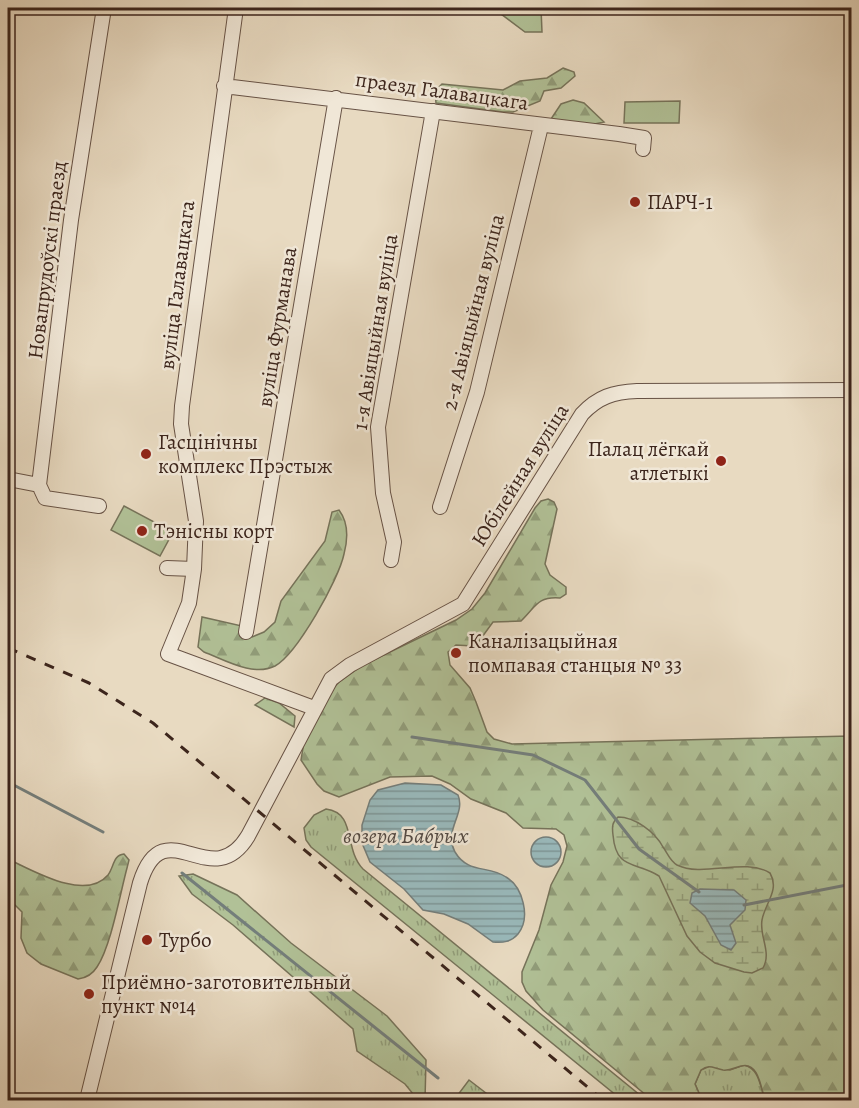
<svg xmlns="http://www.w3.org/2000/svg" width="859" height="1108" viewBox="0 0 859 1108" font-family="Alegreya,serif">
  <defs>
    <pattern id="grass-tufts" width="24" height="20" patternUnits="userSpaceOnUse" patternTransform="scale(1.5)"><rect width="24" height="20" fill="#b1c197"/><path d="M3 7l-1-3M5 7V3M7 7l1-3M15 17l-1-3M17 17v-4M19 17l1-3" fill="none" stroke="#919d7a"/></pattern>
    <pattern id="forest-firs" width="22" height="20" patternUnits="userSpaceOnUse" patternTransform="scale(1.5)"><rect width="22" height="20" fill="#b1c197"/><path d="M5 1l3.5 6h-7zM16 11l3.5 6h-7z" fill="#919d7a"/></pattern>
    <pattern id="wetland-marsh" width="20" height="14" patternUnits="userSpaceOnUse" patternTransform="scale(1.5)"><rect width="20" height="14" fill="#b1c197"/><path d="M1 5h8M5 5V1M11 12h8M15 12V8" fill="none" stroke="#919d7a"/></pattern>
    <pattern id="water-rules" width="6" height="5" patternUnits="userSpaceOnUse" patternTransform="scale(1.5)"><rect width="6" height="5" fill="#99b9bb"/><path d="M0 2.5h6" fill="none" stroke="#7e9697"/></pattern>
  </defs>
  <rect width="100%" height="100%" fill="#e8dac1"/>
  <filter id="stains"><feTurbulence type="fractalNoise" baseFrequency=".00333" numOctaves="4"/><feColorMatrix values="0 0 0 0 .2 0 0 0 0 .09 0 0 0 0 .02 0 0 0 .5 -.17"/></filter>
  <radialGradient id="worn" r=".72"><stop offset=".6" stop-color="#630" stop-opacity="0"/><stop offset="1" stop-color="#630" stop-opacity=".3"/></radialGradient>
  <path fill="url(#grass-tufts)" stroke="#76735a" stroke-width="1.5" d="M326,809C357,813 343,848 363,869L646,1100H622L311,847L306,840L304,828L314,815Z
    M193,874L237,895L291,943L387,1016L426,1060L425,1100H418L405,1084L357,1051L353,1029L233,925L192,894L179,876Z
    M744,1065C760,1069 760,1087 765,1100H702L695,1084L701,1070L710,1066L730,1070Z
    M469,1080L495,1100H454Z"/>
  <path fill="url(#forest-firs)" stroke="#76735a" stroke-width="1.5" d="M563,68L574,72L575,76L561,88L544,91L540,101L513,112H503L436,103L435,91L442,84L503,90L520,81L547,78Z
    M573,100L584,103L604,122L590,125L551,119L561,104Z
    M548,499L554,502L557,509L545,564L550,575L566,587V594L560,598C537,596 535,608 521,621L493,622L477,644L473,646L456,645L448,652L450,665L470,688L476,702L487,732L494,739L512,744L851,736V1100H765C761,1089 759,1061 741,1066C734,1068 729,1071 723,1070C713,1068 709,1064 701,1070L695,1084L702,1100H652L543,1010L526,991L522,982V972L539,930L551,885L563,862L567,846L564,835L556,829L523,828L506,813L471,799L450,784L432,776L390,777L339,797L324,791L317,784L301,760L304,742L330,692L339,682L363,665L456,620L472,609L485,593L535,508L541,501Z
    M339,510C348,522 348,539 344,554C339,579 297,654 275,666C253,677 225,660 204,652L198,647L202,617L242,626V634L252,637L264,632L275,622L281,601L325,541L332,512Z
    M265,698L279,703L295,716L294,727L255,705Z
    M124,854L129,860L127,868C120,894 111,946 97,967C92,975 86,978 78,979L41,964L27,953L21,938L22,912L8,898V859C32,870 85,902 108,875C114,867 113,855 124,854Z"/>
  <path fill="url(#wetland-marsh)" stroke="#76735a" stroke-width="1.5" d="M618,817C635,817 655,832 663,847C668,854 670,861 677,865C703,878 745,857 770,873C780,890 765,903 762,920C759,936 772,952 763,968L752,973L744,972L715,963L700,952L687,936L659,876C636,861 616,871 613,835C612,827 612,822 618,817Z"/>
  <path fill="#b1c197" stroke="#76735a" stroke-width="1.5" d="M493,8H541L542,32H525Z
    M680,101L679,123H624L625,102Z
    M124,506L173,532L160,556L111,530Z"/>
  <path fill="url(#water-rules)" stroke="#747e7b" stroke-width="1.5" d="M405,783L441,785L458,795C466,814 443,830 455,852C468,874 488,865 506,877C523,887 531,918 518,934C511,942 503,943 493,942L468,924L444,914L423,910L404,889L370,862L362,843V825L370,800L378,790Z
    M531 852a15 15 0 1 1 30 0a15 15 0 1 1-30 0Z
    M700,889L734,890L746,900L745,910L730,925L736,943L731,950L721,945L705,916L690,903L692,893Z"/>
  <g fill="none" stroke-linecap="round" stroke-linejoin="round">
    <path stroke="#747e7b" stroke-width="3" d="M412,737L533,755L585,780L639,849L699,892
      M8,782L103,832
      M182,873L438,1078
      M744,905L852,884
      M464,1098L466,1100"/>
    <g stroke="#675245" stroke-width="16">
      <path id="minor" d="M236,8L182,406L181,424L196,521L194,569L189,603L168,654L314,708
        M224,86L619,134L644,138L643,149
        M8,479L39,485
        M99,506L45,498L39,485L71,220L104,8
        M440,507L477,392L541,126
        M391,560L394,542L383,493L378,427L433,111
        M167,568L194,569
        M246,632L336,98
        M87,1100L140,883C164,806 211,897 248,836L331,679L350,665L463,604L582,414C598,397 613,392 637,391L852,390"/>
    </g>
    <use href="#minor" stroke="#f0e7d7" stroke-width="14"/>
    <path stroke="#3c251c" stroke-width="3" stroke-dasharray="10 10" stroke-linecap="butt" d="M8,648L89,683L153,723L603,1100"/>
  </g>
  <g fill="#8f2418" stroke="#f0e7d7" stroke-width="2">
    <circle cx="635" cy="202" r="6"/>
    <circle cx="146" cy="454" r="6"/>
    <circle cx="721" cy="461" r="6"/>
    <circle cx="142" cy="531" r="6"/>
    <circle cx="456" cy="653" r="6"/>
    <circle cx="147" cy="940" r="6"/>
    <circle cx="89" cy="994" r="6"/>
  </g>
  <g text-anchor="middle" stroke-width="5" stroke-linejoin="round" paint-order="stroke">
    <g font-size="21" fill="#3c251c" stroke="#f0e7d7">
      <text transform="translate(442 91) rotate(8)" y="7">праезд Галавацкага</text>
      <text transform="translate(47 260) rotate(-83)" y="7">Новапрудоўскі праезд</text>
      <text transform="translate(177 285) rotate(-83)" y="7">вуліца Галавацкага</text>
      <text transform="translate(473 312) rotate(-76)" y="7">2-я Авіяцыйная вуліца</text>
      <text transform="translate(277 327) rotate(-81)" y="7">вуліца Фурманава</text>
      <text transform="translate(375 332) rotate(-81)" y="7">1-я Авіяцыйная вуліца</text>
      <text transform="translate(520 475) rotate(-58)" y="7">Юбілейная вуліца</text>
    </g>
    <g font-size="21" fill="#3c251c" stroke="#f0e7d7" text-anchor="start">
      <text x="647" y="209">ПАРЧ-1</text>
      <text x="158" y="449">Гасцінічны<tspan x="158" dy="24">комплекс Прэстыж</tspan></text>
      <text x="709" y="456" text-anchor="end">Палац лёгкай<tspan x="709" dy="24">атлетыкі</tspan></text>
      <text x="154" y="538">Тэнісны корт</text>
      <text x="468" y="648">Каналізацыйная<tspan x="468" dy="24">помпавая станцыя № 33</tspan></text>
      <text x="159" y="947">Турбо</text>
      <text x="101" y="989">Приёмно-заготовительный<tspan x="101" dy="24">пункт №14</tspan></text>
    </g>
    <g font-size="22" font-style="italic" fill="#534a44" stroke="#f0e7d7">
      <text x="406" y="843">возера Бабрых</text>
    </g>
  </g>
  <rect width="859" height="1108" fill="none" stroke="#e8dac1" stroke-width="30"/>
  <rect x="9" y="9" width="841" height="1090" fill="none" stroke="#3c251c" stroke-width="3"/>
  <rect x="15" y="15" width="829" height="1078" fill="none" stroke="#3c251c" stroke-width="1.5"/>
  <rect width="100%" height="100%" filter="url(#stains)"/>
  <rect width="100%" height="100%" fill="url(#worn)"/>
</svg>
